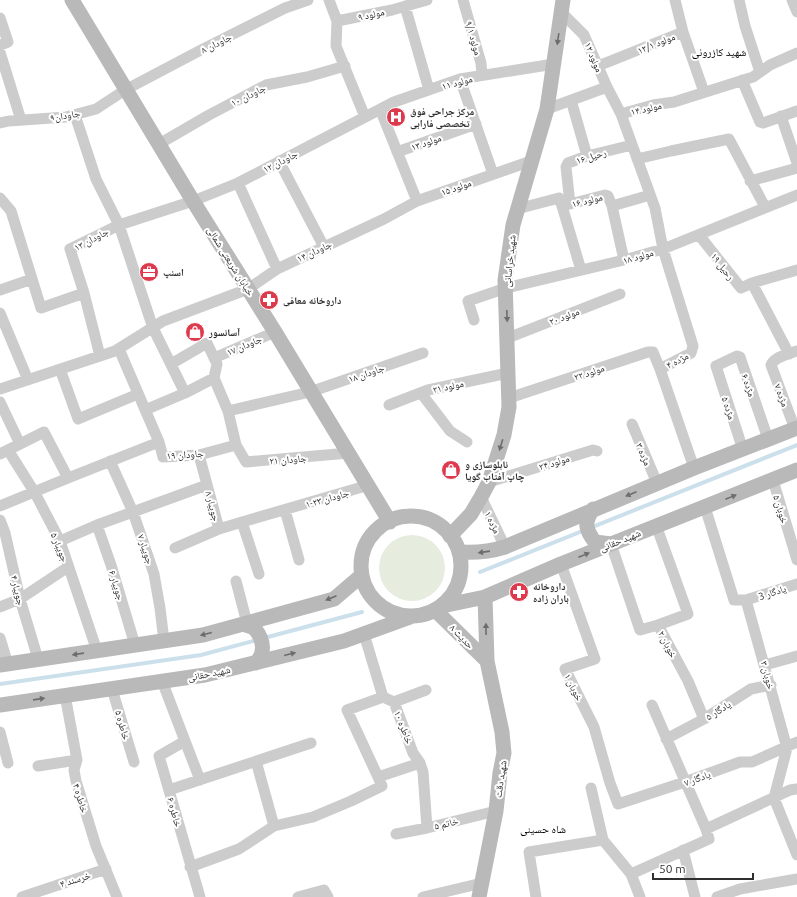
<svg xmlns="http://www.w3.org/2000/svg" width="797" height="897" viewBox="0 0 797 897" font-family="Ubuntu,'Noto Naskh Arabic',sans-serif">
  <rect width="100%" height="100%" fill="#fff"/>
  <path fill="#e6ecde" d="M379 568a33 33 0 1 1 66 0a33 33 0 1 1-66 0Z"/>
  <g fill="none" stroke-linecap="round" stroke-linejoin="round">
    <path stroke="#cbe0eb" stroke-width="4" d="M480,572L797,445
      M264,638L362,612
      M0,684L201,655L257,640"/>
    <path stroke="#ccc" stroke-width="11" d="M329,0L337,21L336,46L365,117
      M463,0L481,63L482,75
      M739,0L745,26L760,72
      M792,0L797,12
      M405,6L429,90
      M562,13L584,35L607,87
      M0,18L8,42L0,45
      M337,21L392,10L427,0
      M683,32L704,92
      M0,52L21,120
      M598,66L683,32L675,0
      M460,79L493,174
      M742,80L760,122L763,123L797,111
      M571,100L587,156
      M380,109L417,201
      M547,109L607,87L621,114L653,105L674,102L753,77L770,65L797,53
      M621,114L655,208L663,249L693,346L691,353L660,369L694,468
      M75,115L96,179L119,225L153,328L185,393L214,378L228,411
      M781,116L797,163
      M0,123L9,121L66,117L96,109L125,90L199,51L285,8L308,0
      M159,144L209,115L266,85L307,77L345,66
      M397,152L476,124
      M637,159L671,151L729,139L765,207
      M279,161L324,247
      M750,181L797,168
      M238,183L277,269
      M0,198L11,211L41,308L84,293
      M570,204L566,167L568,163L587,156L632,145
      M562,206L581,270
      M612,206L624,260
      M517,209L559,198L562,206L605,195L608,196L612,206L650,195
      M699,235L741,288L752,283L797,270
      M752,283L789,354
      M0,290L32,279
      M0,313L28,380
      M474,320L468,301L506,288L624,260L663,249L797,195
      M508,338L620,294
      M119,349L159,442
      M100,356L84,293L70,249L119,225L193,201L238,183L394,102L460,79L554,64
      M214,358L275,332
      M171,364L207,343L217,364L214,378
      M60,369L78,419L138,394
      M0,389L115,351L163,321L248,289L277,269L384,219L417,201L531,161
      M421,393L450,431L467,442
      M509,398L648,352H653L660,369
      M0,402L20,444
      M389,405L428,390L508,373
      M145,410L185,393
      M632,424L657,483
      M795,429L771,365C775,356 789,354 797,351
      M236,445L246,462L349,453
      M8,450L35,493L60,541L97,651
      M743,450L716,366L737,356L740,357L768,439
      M0,454L44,432L68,478
      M199,455L219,529L242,522L259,574
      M110,461L133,512L154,574L160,608L164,641
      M773,480L797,560
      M489,482L593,450L597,451
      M481,497L505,547
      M0,506L68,478L159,442L163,457L199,455L236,445L228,411L310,392L423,353
      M705,507L734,600H746L787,748L774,798L797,855
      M285,510L299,560
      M0,520L5,533L20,599L38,659
      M242,522L369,485
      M97,525L111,565L135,645
      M656,525L688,614L658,625
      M60,541L97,525L207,485
      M611,544L640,630L658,625L688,681L704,719
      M175,548L219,529
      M561,564L595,659L565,669L594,727L610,783L618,804L685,782L740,762H752L797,742
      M236,581L247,623
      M746,600L797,584
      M0,607L20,599L68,567
      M364,634L383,697L394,702L413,753L420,763L423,772L427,828
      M0,638L8,664
      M765,665L797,656
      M162,681L185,741L159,756L200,897
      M112,689L134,762
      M65,695L77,760L74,770L76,781L96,846L117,897
      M383,697L347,710L378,777L420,763
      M394,702L426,690
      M0,732L8,763
      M666,739L704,719L751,689L771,685
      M185,741L200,780
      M256,761L274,826L313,817L351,801L382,786L378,777
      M38,766L77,760
      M591,788L603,840L631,874L640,897
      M169,790L311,743
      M706,829L790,790L797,789
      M396,834L427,828L496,811
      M683,850L695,897
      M190,867L239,849L274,826
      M631,874L709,839L706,829L652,705
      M22,897L106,869
      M298,897L324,890L328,897
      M423,897L482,883
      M536,897L529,852L603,840
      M717,897L740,889L797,879"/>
    <path stroke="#b9b9b9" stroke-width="15" d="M72,0L193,201L275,332L390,522
      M593,509C584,523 585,529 595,542L611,544
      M361 566a50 50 0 1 1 100 0a50 50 0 1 1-100 0Z
      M450,536L471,514L481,497L489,482L504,435L509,407L505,280L513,225L547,109L563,0
      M459,552C476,553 489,552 505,547L694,468L797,428
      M442,606L485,597L561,564L797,470
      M436,611L487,661
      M243,624C245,625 250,626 252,627C259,631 264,644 262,651C262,656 258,660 256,663
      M0,665L203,635L334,599L362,575
      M0,705L205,675L344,641L413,616
      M479,897L496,811L500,773L504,753L502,732L487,661L485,597"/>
  </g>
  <defs><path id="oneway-solid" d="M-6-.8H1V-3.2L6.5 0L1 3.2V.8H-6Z"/></defs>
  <g fill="#6d6d6d">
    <use href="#oneway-solid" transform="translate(558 39) rotate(98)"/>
    <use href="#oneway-solid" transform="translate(507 316) rotate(88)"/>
    <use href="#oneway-solid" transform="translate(501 445) rotate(107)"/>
    <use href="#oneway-solid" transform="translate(631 494) rotate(157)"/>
    <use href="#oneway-solid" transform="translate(731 497) rotate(-22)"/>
    <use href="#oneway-solid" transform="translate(484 552) rotate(172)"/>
    <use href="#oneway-solid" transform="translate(584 555) rotate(-22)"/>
    <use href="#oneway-solid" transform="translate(331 598) rotate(157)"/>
    <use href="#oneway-solid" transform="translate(486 629) rotate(-91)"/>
    <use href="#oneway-solid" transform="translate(206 634) rotate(166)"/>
    <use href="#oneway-solid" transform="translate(78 654) rotate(172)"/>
    <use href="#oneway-solid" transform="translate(290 654) rotate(-14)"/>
    <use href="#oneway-solid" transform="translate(39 699) rotate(-8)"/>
  </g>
  <defs>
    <g id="hospital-disc" transform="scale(1)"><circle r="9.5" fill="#dd3a4d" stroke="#fff"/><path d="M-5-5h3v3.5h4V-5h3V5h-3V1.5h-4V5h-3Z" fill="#fff"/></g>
    <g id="office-disc" transform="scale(1)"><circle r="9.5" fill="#dd3a4d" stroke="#fff"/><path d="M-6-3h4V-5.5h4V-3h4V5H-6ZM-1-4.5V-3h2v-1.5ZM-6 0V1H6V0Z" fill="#fff"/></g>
    <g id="pharmacy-disc" transform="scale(1)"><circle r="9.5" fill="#dd3a4d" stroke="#fff"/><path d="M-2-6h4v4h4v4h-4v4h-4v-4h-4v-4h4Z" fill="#fff"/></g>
    <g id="shop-disc" transform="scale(1)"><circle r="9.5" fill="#dd3a4d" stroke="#fff"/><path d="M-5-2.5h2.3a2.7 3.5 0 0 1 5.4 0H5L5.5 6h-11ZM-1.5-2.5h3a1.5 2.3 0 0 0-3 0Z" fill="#fff"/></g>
  </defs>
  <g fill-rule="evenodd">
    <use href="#hospital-disc" x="396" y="117"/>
    <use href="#office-disc" x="149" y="272"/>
    <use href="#pharmacy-disc" x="269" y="300"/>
    <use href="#shop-disc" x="195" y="332"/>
    <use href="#shop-disc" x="451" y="470"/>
    <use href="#pharmacy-disc" x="519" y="592"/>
  </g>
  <g text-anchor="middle" stroke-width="4" stroke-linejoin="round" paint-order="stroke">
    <g font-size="10" fill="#2f2f2f" stroke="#fff">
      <text transform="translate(371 14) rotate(-12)" y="4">مولود ۹</text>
      <text transform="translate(474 38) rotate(74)" y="4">مولود ۹/۱</text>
      <text transform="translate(216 43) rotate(-26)" y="4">جاودان ۸</text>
      <text transform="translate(656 43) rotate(-22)" y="4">مولود ۱۲/۱</text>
      <text transform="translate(594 57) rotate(67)" y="4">مولود ۱۲</text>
      <text transform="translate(457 82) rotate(-15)" y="4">مولود ۱۱</text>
      <text transform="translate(248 95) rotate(-26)" y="4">جاودان ۱۰</text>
      <text transform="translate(646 108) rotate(-13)" y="4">مولود ۱۴</text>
      <text transform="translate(65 115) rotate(-10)" y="4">جاودان۹</text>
      <text transform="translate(426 142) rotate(-19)" y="4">مولود ۱۳</text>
      <text transform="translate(591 156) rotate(-17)" y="4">رحیل ۱۶</text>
      <text transform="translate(280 161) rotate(-27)" y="4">جاودان ۱۲</text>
      <text transform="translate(456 187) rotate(-19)" y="4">مولود ۱۵</text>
      <text transform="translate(587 200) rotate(-14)" y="4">مولود ۱۶</text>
      <text transform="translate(91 239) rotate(-28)" y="4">جاودان ۱۳</text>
      <text transform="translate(314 251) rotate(-25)" y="4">جاودان ۱۴</text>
      <text transform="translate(638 256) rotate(-16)" y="4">مولود ۱۸</text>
      <text transform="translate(231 261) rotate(58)" y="4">خیابان شریعتی شمالی</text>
      <text transform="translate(509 261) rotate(-84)" y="4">شهید خراسانی</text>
      <text transform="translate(723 266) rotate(52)" y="4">رحیل ۱۹</text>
      <text transform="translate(564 316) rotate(-21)" y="4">مولود ۲۰</text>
      <text transform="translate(244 345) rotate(-23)" y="4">جاودان ۱۷</text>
      <text transform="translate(677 360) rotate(-28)" y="4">مژده ۴</text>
      <text transform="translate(589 372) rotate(-18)" y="4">مولود ۲۲</text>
      <text transform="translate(366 373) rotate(-19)" y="4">جاودان ۱۸</text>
      <text transform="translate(749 385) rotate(71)" y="4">مژده ۶</text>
      <text transform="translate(448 386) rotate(-12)" y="4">مولود ۲۱</text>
      <text transform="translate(782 395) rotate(70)" y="4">مژده ۷</text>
      <text transform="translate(729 408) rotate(72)" y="4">مژده ۵</text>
      <text transform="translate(185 454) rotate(-4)" y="4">جاودان ۱۹</text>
      <text transform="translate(644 454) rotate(67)" y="4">مژده ۳</text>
      <text transform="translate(288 459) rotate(-5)" y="4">جاودان ۲۱</text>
      <text transform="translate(554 462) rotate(-17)" y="4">مولود ۲۴</text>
      <text transform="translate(327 498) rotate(-16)" y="4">جاودان ۲۳-۱</text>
      <text transform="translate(213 506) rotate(75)" y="4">جویبار ۸</text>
      <text transform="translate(781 509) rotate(73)" y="4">خوبان ۵</text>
      <text transform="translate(493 522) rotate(64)" y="4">مژده ۱</text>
      <text transform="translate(620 540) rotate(-22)" y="4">شهید حقانی</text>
      <text transform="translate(60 547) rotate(68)" y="4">جویبار ۵</text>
      <text transform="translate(146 549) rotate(72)" y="4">جویبار ۷</text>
      <text transform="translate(117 585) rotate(73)" y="4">جویبار ۶</text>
      <text transform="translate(18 590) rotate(76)" y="4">جویبار ۴</text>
      <text transform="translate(772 592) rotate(-18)" y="4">یادگار 3</text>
      <text transform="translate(462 636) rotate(46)" y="4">حدیث ۸</text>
      <text transform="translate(668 644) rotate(63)" y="4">خوبان ۲</text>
      <text transform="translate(209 673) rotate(-11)" y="4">شهید حقانی</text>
      <text transform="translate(768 675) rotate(75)" y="4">خوبان ۳</text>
      <text transform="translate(574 687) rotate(64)" y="4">خوبان ۱</text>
      <text transform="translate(718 710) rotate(-32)" y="4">یادگار ۵</text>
      <text transform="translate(123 725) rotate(74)" y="4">خاطره ۵</text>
      <text transform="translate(404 727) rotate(69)" y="4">خاطره ۱۰</text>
      <text transform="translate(697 778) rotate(-20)" y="4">یادگار ۷</text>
      <text transform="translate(500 779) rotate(-82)" y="4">شهید دقت</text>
      <text transform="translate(81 798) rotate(73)" y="4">خاطره ۴</text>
      <text transform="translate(175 812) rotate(75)" y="4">خاطره ۶</text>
      <text transform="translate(446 823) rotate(-14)" y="4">خاتم ۵</text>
      <text transform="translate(75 879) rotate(-18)" y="4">خرسند ۴</text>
    </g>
    <g font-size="10" font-weight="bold" fill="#2f2f2f" stroke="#fff" text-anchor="start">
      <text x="410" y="115">مرکز جراحی فوق<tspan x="410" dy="12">تخصصی فارابی</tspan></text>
      <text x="163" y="276">اسنپ</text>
      <text x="283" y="304">داروخانه معافی</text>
      <text x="209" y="336">آسانسور</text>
      <text x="465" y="468">نابلوسازی و<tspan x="465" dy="12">چاپ آفتاب گویا</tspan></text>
      <text x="533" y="590">داروخانه<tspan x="533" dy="12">باران زاده</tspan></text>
    </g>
    <g font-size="11" fill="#000" stroke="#fff">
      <text x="719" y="56">شهید کازرونی</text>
      <text x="543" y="833">شاه حسینی</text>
    </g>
  </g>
  <path d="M653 873v6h100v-6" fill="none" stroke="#2f2f2f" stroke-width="2"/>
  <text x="659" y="873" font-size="12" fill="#2f2f2f" stroke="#ffffff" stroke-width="3" paint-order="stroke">50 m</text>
</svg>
